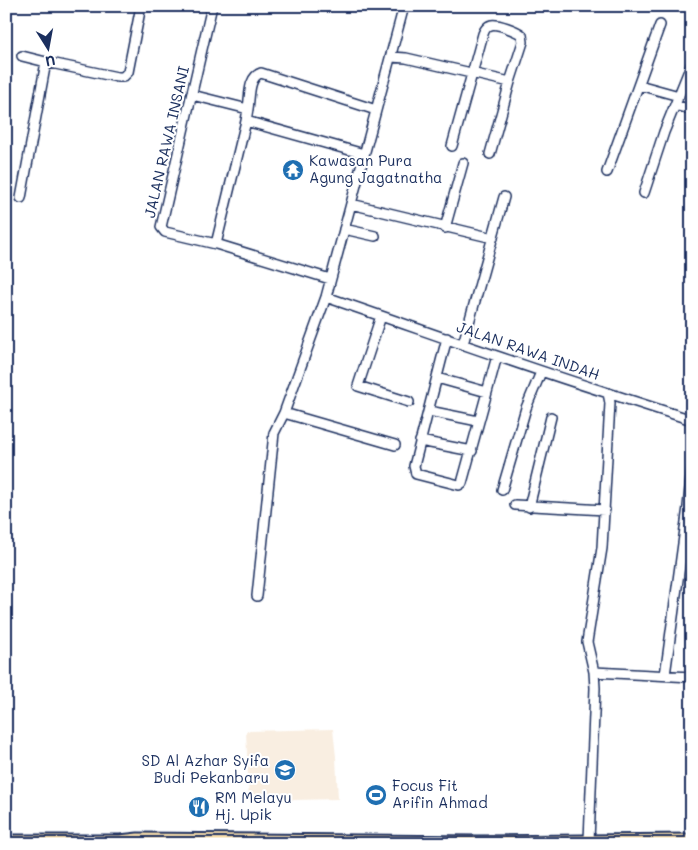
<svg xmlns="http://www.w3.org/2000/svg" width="698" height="850" viewBox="0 0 698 850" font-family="Mali,sans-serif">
  <rect width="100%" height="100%" fill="#fff"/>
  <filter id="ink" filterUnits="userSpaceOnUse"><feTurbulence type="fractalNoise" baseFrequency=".02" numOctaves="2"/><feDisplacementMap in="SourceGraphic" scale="10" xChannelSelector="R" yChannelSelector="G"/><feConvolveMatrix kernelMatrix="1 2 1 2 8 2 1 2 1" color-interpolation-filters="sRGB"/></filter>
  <g filter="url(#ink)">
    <path fill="#f9eee1" d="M333,729L336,757L338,799L249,801L246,731Z"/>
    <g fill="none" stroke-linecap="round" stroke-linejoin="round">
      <g stroke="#1b2f5e" stroke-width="12">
        <path id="minor" d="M212,6L161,227L165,232L216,244L330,279
          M22,56L46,62
          M391,57L406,58L510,82
          M639,85L679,96
          M192,95L248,109L246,121L364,154
          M675,105L692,110
          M248,109C250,97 248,77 261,73L376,110
          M452,146L483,34C484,31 487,26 491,25C497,23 517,31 522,35L523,42L510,82L490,154
          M607,172L660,25
          M644,193L664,132L692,63
          M21,198L46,62L117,77H123L128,72L141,6
          M351,204L493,238
          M445,228L463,163
          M344,229L375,236
          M216,244L246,121
          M326,297C420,329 513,363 608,393L610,403L602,548L587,642L594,672L595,688L589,841
          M381,316L358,386L409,402
          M447,338L414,466L416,474L459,485L462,483L497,356
          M463,344L504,197
          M437,378L487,392
          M608,393L692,420
          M429,411L478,421
          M284,413L395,445
          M420,441L472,451
          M502,490L526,408L541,372
          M515,505L605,510
          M529,507L551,417
          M257,596L274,433L284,413L326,297L404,6
          M594,672L692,677
          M665,675L688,507L692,468"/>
      </g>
      <g stroke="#1b2f5e" stroke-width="15">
        <path id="major" d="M6,841H120L138,839L477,842L692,840"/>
      </g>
      <use href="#minor" stroke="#fff" stroke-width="9"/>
      <use href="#major" stroke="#f8deab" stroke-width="11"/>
    </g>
  </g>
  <defs>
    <g id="temple-disc" transform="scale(1.125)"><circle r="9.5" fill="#1f6fb2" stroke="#fff"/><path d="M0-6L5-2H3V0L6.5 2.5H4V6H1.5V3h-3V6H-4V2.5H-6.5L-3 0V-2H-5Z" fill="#fff"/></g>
    <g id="school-disc" transform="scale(1.125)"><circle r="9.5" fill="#1f6fb2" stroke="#fff"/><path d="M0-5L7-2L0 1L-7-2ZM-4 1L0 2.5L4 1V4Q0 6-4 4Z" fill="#fff"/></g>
    <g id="stadium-disc" transform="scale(1.125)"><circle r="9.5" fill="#1f6fb2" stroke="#fff"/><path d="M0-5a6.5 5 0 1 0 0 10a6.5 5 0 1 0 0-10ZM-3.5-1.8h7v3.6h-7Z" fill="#fff"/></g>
    <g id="restaurant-disc" transform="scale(1.125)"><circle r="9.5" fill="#1f6fb2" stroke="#fff"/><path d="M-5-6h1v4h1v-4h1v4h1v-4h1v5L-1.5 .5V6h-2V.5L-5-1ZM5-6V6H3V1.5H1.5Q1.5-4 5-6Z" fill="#fff"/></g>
  </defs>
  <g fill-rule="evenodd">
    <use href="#temple-disc" x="293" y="170"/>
    <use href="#school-disc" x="285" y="770"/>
    <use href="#stadium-disc" x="376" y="795"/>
    <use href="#restaurant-disc" x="199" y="807"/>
  </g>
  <g text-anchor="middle" stroke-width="4" stroke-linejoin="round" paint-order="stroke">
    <g font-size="15" fill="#1b2f5e" stroke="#fff">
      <text transform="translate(167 142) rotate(-77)" y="5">JALAN RAWA INSANI</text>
      <text transform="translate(528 351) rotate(19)" y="5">JALAN RAWA INDAH</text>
    </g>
    <g font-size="15" fill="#1b2f5e" stroke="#fff" text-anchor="start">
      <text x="309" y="166">Kawasan Pura<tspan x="309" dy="17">Agung Jagatnatha</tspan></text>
      <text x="269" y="766" text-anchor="end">SD Al Azhar Syifa<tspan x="269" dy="17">Budi Pekanbaru</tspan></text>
      <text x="392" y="791">Focus Fit<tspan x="392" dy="17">Arifin Ahmad</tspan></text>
      <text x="215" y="803">RM Melayu<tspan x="215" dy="17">Hj. Upik</tspan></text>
    </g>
  </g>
  <rect width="698" height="850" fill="none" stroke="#fff" stroke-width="25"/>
  <rect x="12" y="12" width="673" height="825" fill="none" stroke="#1b2f5e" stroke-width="2" filter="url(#ink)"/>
  <g transform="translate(48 48) rotate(169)" stroke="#ffffff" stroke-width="4" paint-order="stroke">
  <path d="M0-4L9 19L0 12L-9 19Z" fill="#1b2f5e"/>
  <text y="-8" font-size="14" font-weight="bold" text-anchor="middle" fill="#1b2f5e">U</text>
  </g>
</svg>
